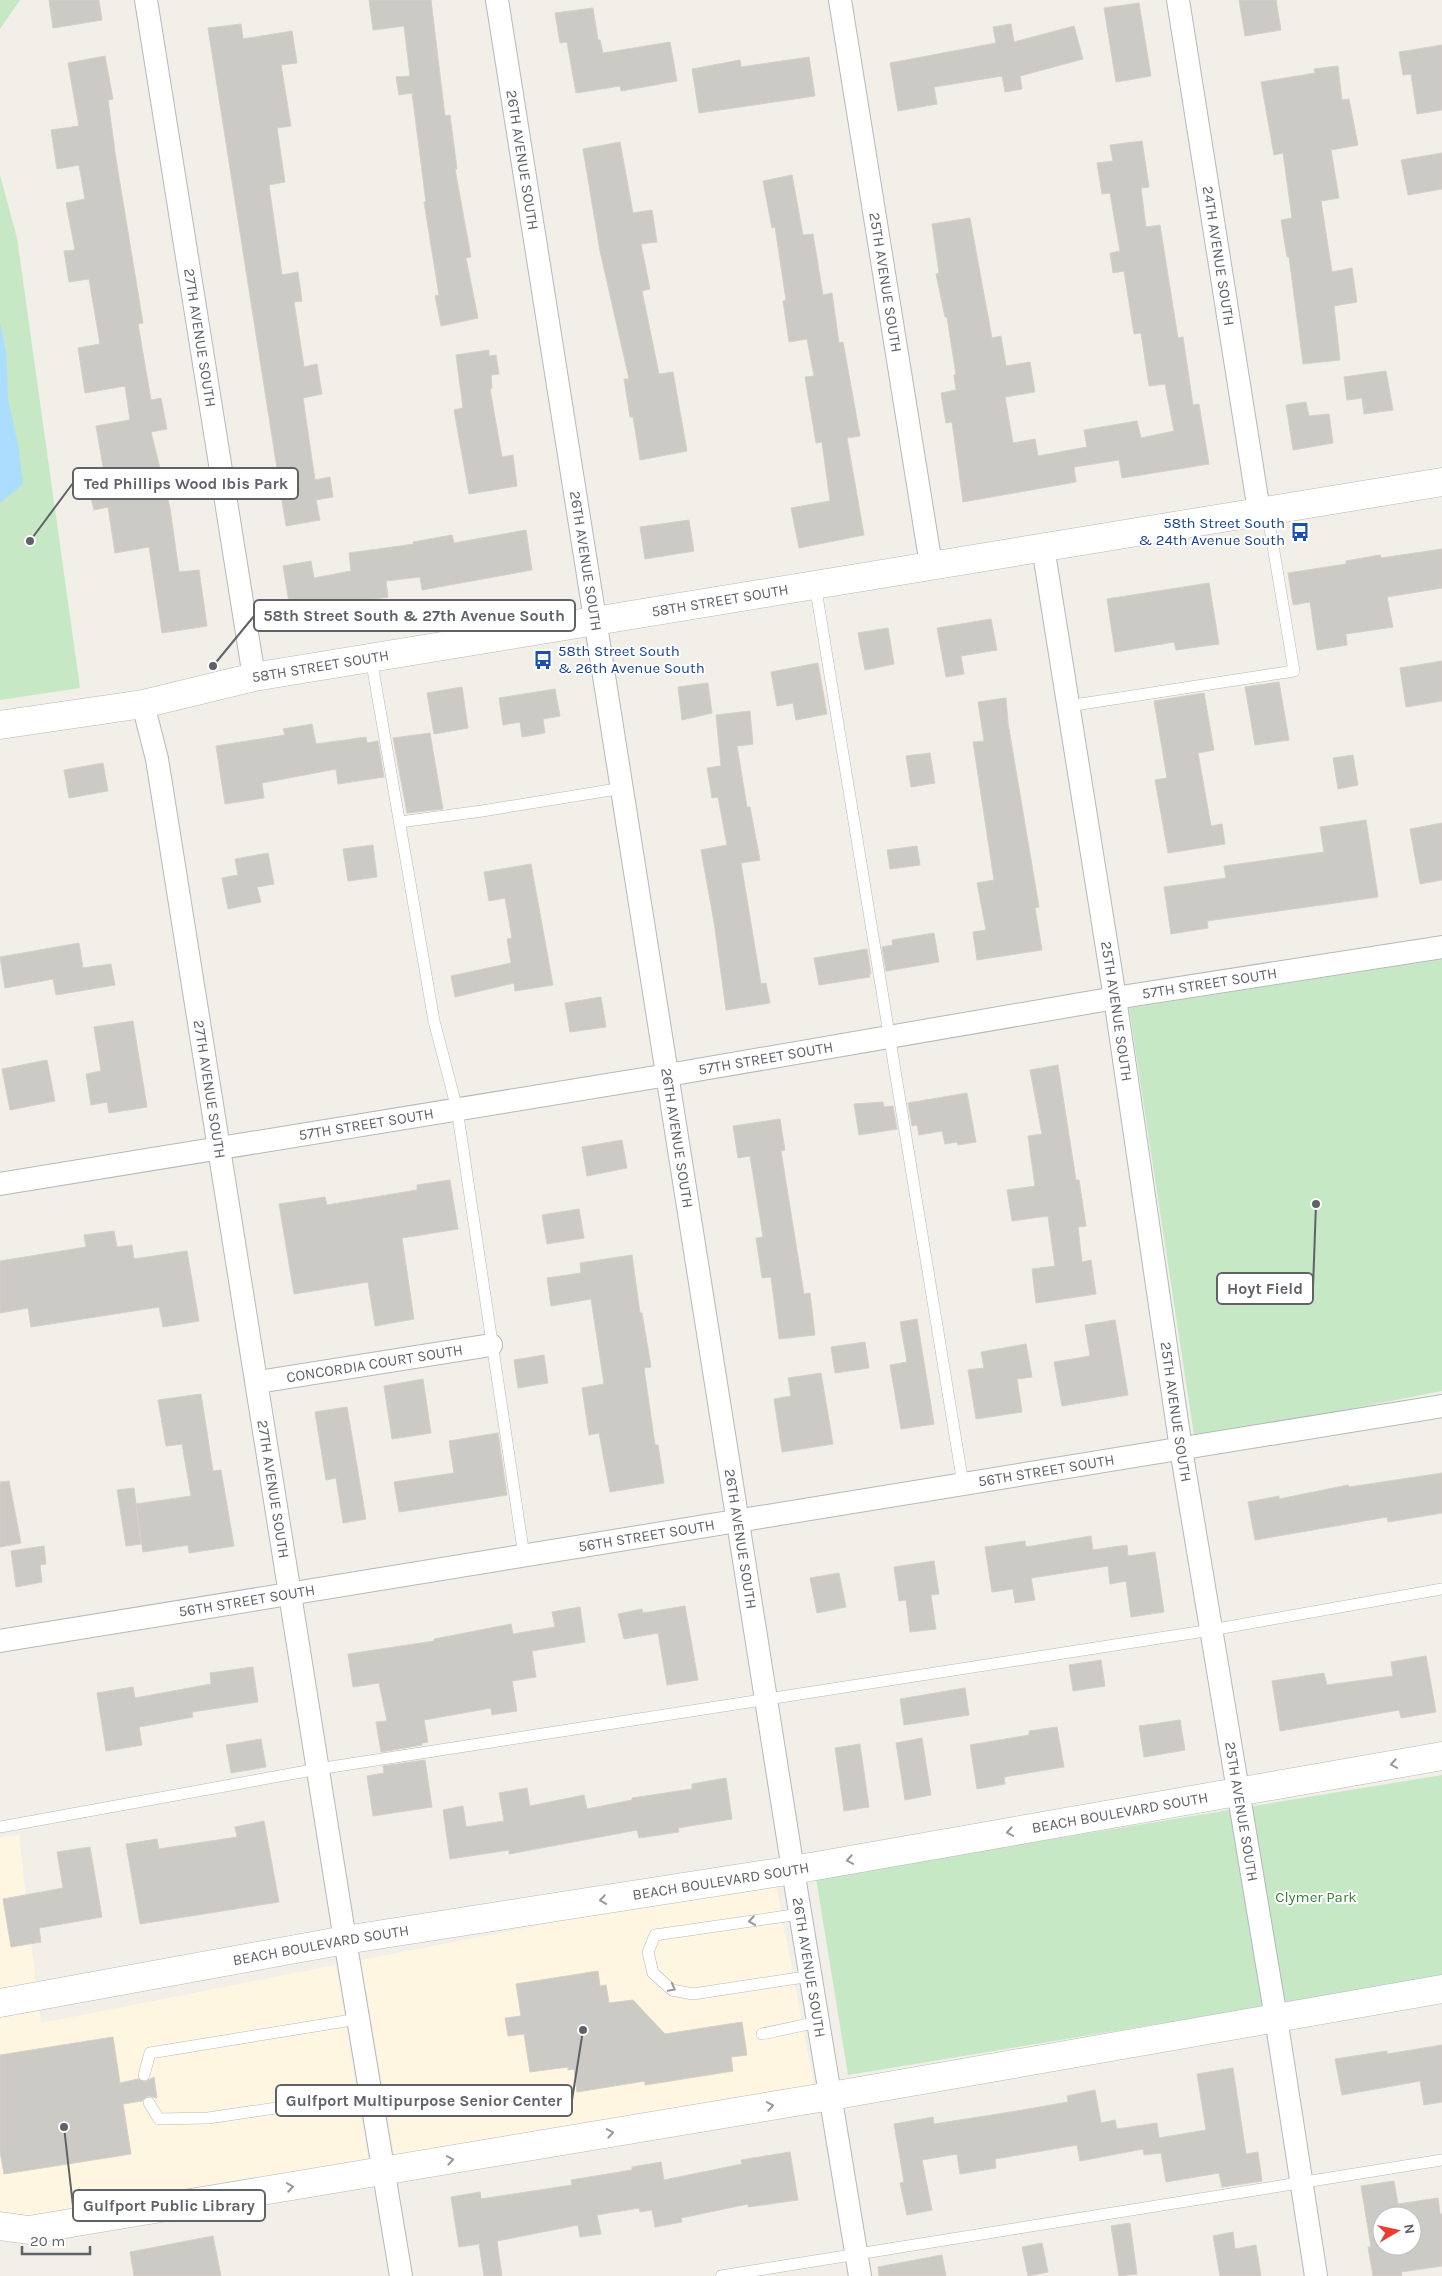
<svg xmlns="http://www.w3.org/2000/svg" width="1442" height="2276" viewBox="0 0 1442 2276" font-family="Karla,sans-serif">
  <rect width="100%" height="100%" fill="#f1efe8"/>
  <path fill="#fef6e0" d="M19,1835L36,1984L0,1991V1837Z
    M776,1884L814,2086L395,2158L361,1960L622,1909Z
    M336,1965L369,2162L30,2219L0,2214V2016L6,2018L8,2013L39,2007L41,2023Z"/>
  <path fill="#c6e8c5" d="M0,0H20L0,29Z
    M0,175L17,238L80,688L0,700Z
    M1442,959V1391L1319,1415L1194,1435L1129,1008Z
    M1442,1775V1977L848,2075L816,1878Z"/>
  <path fill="#abddfe" d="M0,323L6,352L8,399L18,445L23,484L0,503Z"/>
  <path fill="#cccac5" stroke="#d6d0c6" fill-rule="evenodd" d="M49,0H99L102,20L53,28Z
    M369,0H431L445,116L450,115L457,169H455L471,257L466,258L478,318L441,326L435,296L439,295L424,202H426L412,93L399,95L396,77L410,76L404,26L373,30Z
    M1239,0H1276L1281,30L1245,36Z
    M1139,3L1151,76L1116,82L1104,8Z
    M593,8L598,40H600L603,53L670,42L677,81L621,91L620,86L576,93L567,42L560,43L555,13Z
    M241,24L243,39L292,31L297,63L281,65L291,126L277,128L285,182L269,185L282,275L298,272L302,301L294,302L304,367L317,364L322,394L303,398L315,480L330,477L333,497L316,500L320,520L286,526L208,28Z
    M1011,24L1014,42L1074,26L1083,59L1020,76L1022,89L1005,92L1002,76L934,87L937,104L898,111L890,63L996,43L993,27Z
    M1442,45V110L1417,114L1411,74L1403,75L1399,52Z
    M105,56L113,99L108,100L116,159L143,323L138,324L151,400L161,398L167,429L151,432L170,508L179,572L199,570L207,626L162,633L149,547L115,553L108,507L94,510L87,482L105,478L96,426L130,420L125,386L85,393L78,348L100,344L89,279L69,282L64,251L75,250L66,203L85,199L79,165L57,169L51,130L79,126L68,63Z
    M809,57L815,96L699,113L692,69L740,60L741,67Z
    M1338,66L1342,100L1349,99L1358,145L1331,150L1339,198L1321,201L1332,272L1352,268L1357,302L1334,306L1340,360L1303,364L1289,257H1287L1281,220L1292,218L1283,153L1274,155L1261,82L1315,73L1314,69Z
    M1142,141L1149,187L1141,188L1146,227L1160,225L1178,338L1183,337L1193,405L1199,404L1209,464L1122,478L1119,460L1074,467L1076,482L963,502L952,422L946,423L941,393L956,390L954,375H956L947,317H945L936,274L939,273L932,224L970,218L992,338L1001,336L1006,366L1030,362L1035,392L1005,397L1013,443L1035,439L1038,456L1087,447L1084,430L1137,421L1141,438L1174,431L1165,384L1149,386L1141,333L1134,334L1124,271L1113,273L1110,253L1120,251L1110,193L1102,194L1097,163L1113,161L1110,145Z
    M620,142L633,213L652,210L657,242L641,244L650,289L642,291L659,374L673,372L687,451L640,460L633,417H630L624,379H629L600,251L583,149Z
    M1442,153V189L1408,195L1401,160Z
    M792,175L803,235L813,234L823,295L832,293L839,343L843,342L860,436L847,438L864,535L799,548L791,508L830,501L822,442L816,443L805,377L814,376L807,339L789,342L783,301L786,300L775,227L772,228L763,181Z
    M489,350V356L496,355L499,374L491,375L492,388L490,389L502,457L513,455L517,486L469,494L454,410L463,408L456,355Z
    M1386,371L1393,410L1364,414L1362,398L1347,400L1344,377Z
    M1306,402L1309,416L1329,414L1333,443L1293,450L1286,405Z
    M689,520L694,551L645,559L640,527Z
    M526,530L532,570L422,590L420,577L386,581L388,597L333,605L334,607L291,614L283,566L311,561L314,578L351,571L349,553L414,544L413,542L452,535L454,543Z
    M1442,549V588L1387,597L1393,627L1346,634L1347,645L1317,650L1310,602L1293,605L1288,573L1346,564V561L1380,555L1381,558Z
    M1209,583L1219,644L1176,650L1174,642L1115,652L1107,599Z
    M991,619L997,650L961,656L964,674L946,677L937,628Z
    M888,628L894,664L865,670L858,633Z
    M1442,661V701L1406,707L1400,668Z
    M818,663L827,714L796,720L793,703L777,706L771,672Z
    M1279,682L1289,740L1255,745L1245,687Z
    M708,683L712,713L682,720L678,687Z
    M462,687L468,728L434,734L427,693Z
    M555,689L560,716L543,719L545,733L522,737L520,722L503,725L499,698Z
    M1204,693L1214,750L1198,753L1211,826L1222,824L1225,844L1168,853L1155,780L1167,778L1154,701Z
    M1006,698L1008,723L1039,907L1035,908L1042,950L977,960L973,932L986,930L977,883L994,880L973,742L984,741L978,702Z
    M750,711L753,744L737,746L747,807H750L760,860L741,863L761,984L766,983L770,1003L726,1010L714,922L701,850L727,845L718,797L712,798L707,768L721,766L716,715Z
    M312,724L316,744L366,737L367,743L378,741L384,777L338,784L336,769L262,783L264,798L225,804L216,746L285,735L283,729Z
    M430,733L443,809L407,813L393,738Z
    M930,753L935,783L911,787L906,756Z
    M1353,755L1358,785L1338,789L1333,758Z
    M103,763L108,791L69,798L64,770Z
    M1366,820L1378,897L1207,921L1208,928L1171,934L1164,887L1226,878L1224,866L1324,852L1320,827Z
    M1442,823V880L1420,884L1410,829Z
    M373,845L377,877L348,881L343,849Z
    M917,846L920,865L890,869L887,850Z
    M268,853L274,884L257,887L261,902L228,909L222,878L238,875L235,859Z
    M531,864L553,985L515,991L514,983L455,997L451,976L511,963L507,939L512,938L505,898L489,901L484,872Z
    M934,933L939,962L886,971L882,947L893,945L892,940Z
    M79,943L83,968L111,964L115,985L56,995L53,979L5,988L0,957Z
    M867,949L871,974H869L870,977L819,985L814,958Z
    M601,997L606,1027L570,1032L565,1003Z
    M133,1021L147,1107L109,1113L107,1102L91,1105L86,1074L101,1071L94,1027Z
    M47,1060L55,1101L10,1110L2,1069Z
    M1058,1065L1076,1180H1079L1086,1226L1078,1227L1082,1262L1091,1260L1096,1294L1036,1303L1032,1269L1055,1266L1048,1216L1012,1221L1007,1190L1035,1186L1028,1136L1042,1134L1030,1070Z
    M967,1093L976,1142L958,1145L957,1142L945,1144L942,1131L919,1135L917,1125L912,1126L908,1103Z
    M883,1102L884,1107L893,1106L897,1129L859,1135L854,1104Z
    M780,1119L785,1150L781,1151L794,1232L804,1294L810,1293L815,1335L779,1339L771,1277L762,1278L756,1238L763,1237L750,1156L738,1158L733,1126Z
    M622,1140L627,1168L587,1176L582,1147Z
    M450,1180L458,1229L402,1238L414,1319L375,1326L368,1282L294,1294L279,1204L325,1197L327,1205L417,1190V1185Z
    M579,1209L584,1238L547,1244L542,1215Z
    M114,1231L117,1247L132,1245L134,1259L187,1251L199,1321L163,1327L159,1307L31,1327L28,1308L0,1313V1261L86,1247L84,1235Z
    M632,1255L640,1313H642L651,1367L644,1368L655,1445H658L664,1483L610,1492L599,1433L589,1435L582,1388L604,1384L591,1299L551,1306L547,1278L581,1273L580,1263Z
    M917,1319L934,1424L901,1429L890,1365L907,1362L900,1322Z
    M1115,1320L1128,1395L1062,1406L1054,1362L1090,1356L1085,1325Z
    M865,1342L869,1368L835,1373L831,1347Z
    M1026,1344L1032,1377L1017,1379L1022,1412L976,1419L968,1370L984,1368L981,1352Z
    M544,1355L548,1383L518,1388L514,1360Z
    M821,1373L833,1444L782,1452L774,1399L791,1396L788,1378Z
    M423,1379L431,1433L392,1439L384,1386Z
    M201,1394L213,1471L221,1470L234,1546L189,1553L188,1545L143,1552L136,1504L191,1496L182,1444L166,1446L158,1400Z
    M347,1407L366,1519L343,1523L336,1478L326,1480L315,1412Z
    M498,1433L507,1495L399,1512L394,1482L454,1473L449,1441Z
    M1442,1473V1513L1388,1522L1387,1517L1255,1540L1248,1502L1279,1496V1499L1348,1485L1349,1487Z
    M9,1481L21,1543L0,1547V1482Z
    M134,1488L141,1544L126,1546L117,1490Z
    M1091,1536L1093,1550L1127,1545L1128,1556L1155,1552L1164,1612L1131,1617L1126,1581L1110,1584L1108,1566L1031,1578L1035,1600L1015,1603L1013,1589L992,1592L985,1547L1025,1541L1026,1547Z
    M44,1546L46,1564L40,1565L42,1582L16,1587L11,1551Z
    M934,1561L939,1594L931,1595L936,1629L910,1632L906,1600L899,1601L894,1567Z
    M839,1573L846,1607L817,1613L810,1578Z
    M685,1606L698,1680L667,1685L658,1633L624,1639L618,1614L642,1609L643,1613Z
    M580,1607L585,1642L532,1651L536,1677L512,1681L517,1711L492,1715L491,1708L424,1720L428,1742L422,1743V1745L381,1752L376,1722L387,1721L379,1683L353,1687L348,1654L434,1641V1639L511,1624L513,1634L555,1627L552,1612Z
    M1426,1656L1436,1712L1401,1718L1399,1710L1280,1731L1272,1681L1324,1673L1327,1685L1393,1676L1391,1662Z
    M1101,1660L1105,1686L1073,1691L1069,1665Z
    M253,1667L258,1702L192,1712L193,1717L139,1727L142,1745L106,1751L97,1693L133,1687L135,1698L211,1684L210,1673Z
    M965,1688L969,1715L904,1725L900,1699Z
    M1180,1720L1185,1750L1144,1757L1139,1726Z
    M1057,1727L1064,1767L1004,1777L1005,1784L977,1789L970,1745L1029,1735V1731Z
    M922,1738L931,1795L905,1800L896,1743Z
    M261,1739L266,1767L231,1773L226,1745Z
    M860,1744L869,1807L844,1811L835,1748Z
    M425,1760L432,1807L373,1816L367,1776L384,1773L383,1766Z
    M726,1778L732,1819L678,1828L679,1832L639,1838L637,1830L509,1854V1850L450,1859L443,1810L463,1806L466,1827L504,1821L499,1793L527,1788L530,1806L584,1795L587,1809L632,1800V1798L692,1789V1784Z
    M264,1821L279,1902L140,1924L126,1844L157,1839L159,1849L237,1837L235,1827Z
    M90,1847L102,1917L39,1928L41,1942L11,1947L3,1899L63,1888L57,1852Z
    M598,1971L600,1986L606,1985L609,2003L633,2000L665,2034L742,2022L747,2055L731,2057L733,2071L645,2085V2081L577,2092L574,2069L568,2070V2067L530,2072L524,2034L508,2036L505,2018L521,2016L516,1984Z
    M113,2037L120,2083L138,2079L145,2082L154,2077L157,2098L148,2096L142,2101L123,2104L131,2154L4,2174L0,2151V2055Z
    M1442,2045V2102L1424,2105L1420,2081L1342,2095L1335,2059L1387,2051V2054Z
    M1233,2068L1246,2154L1258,2152L1262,2181L1222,2187L1219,2173L1166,2182L1161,2153L1144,2155L1143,2149L1080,2161L1077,2145L995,2159L996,2168L960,2174L957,2154L922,2160L932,2210L907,2215L900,2183L904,2182L894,2124L933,2117L934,2124L1017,2111L1068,2102L1067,2096L1095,2090L1101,2123L1115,2120L1117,2129L1157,2123L1159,2138L1206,2130L1197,2074Z
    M790,2152L798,2200L748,2207V2204L681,2218L682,2222L655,2227L652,2210L640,2212L639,2208L597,2215L601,2234L580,2237L578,2225L497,2241L502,2276H484L479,2244L459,2247L451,2197L480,2192L481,2199L572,2185L571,2180L632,2170V2167L661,2162L664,2180L742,2164L741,2160Z
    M1394,2181L1398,2204L1438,2198L1440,2214H1442V2266L1401,2272L1402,2276H1373L1368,2247H1371L1361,2186ZM1382,2216H1412V2246H1382Z
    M1130,2223L1137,2274L1119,2276L1111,2226Z
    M1233,2232L1235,2249L1256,2245L1261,2276H1220L1213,2236Z
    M213,2236L221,2276H134L130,2252Z
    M1042,2243L1048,2272L1028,2276L1022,2247Z
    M942,2255L946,2276H879L878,2267Z"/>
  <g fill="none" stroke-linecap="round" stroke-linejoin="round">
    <g stroke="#b5b8bc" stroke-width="12">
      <path id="service" d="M815,584L963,1484
        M371,658L434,1021L457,1109L524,1556
        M1068,706L1294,671L1267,510
        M400,822L482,811L623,788
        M0,1827L318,1769L1211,1630L1442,1589
        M800,1914L655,1935L648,1952L653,1973L672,1990L693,1994L811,1976
        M762,2034L818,2022
        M144,2075L150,2053L358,2019
        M149,2103L159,2119L208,2118L371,2094
        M721,2276L1442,2160"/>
    </g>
    <g stroke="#b5b8bc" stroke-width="24">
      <g id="minor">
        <path id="s1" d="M146,0L254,677"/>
        <path id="s2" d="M497,0L793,1870L860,2276"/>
        <path id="s3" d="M840,0L931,565"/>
        <path id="s4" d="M1178,0L1259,511"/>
        <path id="s5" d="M1043,547L1115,998L1181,1449L1276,2018L1316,2276"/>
        <path id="s6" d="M143,704L157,759L345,1940L401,2276"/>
        <path id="s7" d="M0,1184L668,1075L1115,998L1442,947"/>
        <path id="s8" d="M258,1382L491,1345"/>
        <path id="s9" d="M0,1641L1442,1406"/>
      </g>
    </g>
    <g stroke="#b5b8bc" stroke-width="29">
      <g id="tertiary">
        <path id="s10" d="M0,725L143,704L254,677L1442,482"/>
        <path id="s11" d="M0,2003L345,1940L793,1870L1442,1756"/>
        <path d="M0,2226L29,2230L831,2096L1442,1989"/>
      </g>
    </g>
    <use href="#service" stroke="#fff" stroke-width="11"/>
    <use href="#minor" stroke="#fff" stroke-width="22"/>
    <use href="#tertiary" stroke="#fff" stroke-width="28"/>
  </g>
  <defs><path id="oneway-chevron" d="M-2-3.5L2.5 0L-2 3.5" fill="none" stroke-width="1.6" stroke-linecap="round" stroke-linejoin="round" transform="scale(1.25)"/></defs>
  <g stroke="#979a9d">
    <use href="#oneway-chevron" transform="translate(1394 1764) rotate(170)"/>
    <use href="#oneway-chevron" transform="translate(1010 1832) rotate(170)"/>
    <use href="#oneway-chevron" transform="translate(850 1860) rotate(170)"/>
    <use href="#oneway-chevron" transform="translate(603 1900) rotate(171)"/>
    <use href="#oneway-chevron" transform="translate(752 1921) rotate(172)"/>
    <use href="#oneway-chevron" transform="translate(672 1988) rotate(28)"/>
    <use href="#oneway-chevron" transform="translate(770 2106) rotate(-10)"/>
    <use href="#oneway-chevron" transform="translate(610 2133) rotate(-10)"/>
    <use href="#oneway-chevron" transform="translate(450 2160) rotate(-10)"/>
    <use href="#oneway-chevron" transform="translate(290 2187) rotate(-9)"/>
  </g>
  <defs>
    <g id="bus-bare" transform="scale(1.5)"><path d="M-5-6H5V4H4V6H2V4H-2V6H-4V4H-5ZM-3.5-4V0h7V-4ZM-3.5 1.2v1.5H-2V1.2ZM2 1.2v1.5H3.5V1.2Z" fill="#1a4fb4" stroke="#fff" stroke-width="2.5" paint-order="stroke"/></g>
  </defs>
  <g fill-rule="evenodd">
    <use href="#bus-bare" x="1300" y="532"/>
    <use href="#bus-bare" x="543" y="660"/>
  </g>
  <g text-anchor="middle" stroke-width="4" stroke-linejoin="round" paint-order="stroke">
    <g font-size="15" fill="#5f6368" stroke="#fff">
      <text dy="5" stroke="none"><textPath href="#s2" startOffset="162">26TH AVENUE SOUTH</textPath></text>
      <text dy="5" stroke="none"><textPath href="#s4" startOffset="259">24TH AVENUE SOUTH</textPath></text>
      <text dy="5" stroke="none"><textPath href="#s3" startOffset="286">25TH AVENUE SOUTH</textPath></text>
      <text dy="5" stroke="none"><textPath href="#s1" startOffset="342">27TH AVENUE SOUTH</textPath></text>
      <text dy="5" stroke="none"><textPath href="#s2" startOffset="568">26TH AVENUE SOUTH</textPath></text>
      <text dy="5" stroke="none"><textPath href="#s10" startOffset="731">58TH STREET SOUTH</textPath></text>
      <text dy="5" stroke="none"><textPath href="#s10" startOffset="326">58TH STREET SOUTH</textPath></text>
      <text dy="5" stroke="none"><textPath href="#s7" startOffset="1226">57TH STREET SOUTH</textPath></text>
      <text dy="5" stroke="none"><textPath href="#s5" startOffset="470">25TH AVENUE SOUTH</textPath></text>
      <text dy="5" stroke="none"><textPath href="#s7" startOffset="776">57TH STREET SOUTH</textPath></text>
      <text dy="5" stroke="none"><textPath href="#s6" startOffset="391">27TH AVENUE SOUTH</textPath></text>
      <text dy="5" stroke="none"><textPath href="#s7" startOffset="371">57TH STREET SOUTH</textPath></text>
      <text dy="5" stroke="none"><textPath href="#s2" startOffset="1152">26TH AVENUE SOUTH</textPath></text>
      <text dy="5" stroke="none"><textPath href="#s8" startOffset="118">CONCORDIA COURT SOUTH</textPath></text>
      <text dy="5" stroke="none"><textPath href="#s5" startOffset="875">25TH AVENUE SOUTH</textPath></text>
      <text dy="5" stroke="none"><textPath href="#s9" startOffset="1060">56TH STREET SOUTH</textPath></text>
      <text dy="5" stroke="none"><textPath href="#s6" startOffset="796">27TH AVENUE SOUTH</textPath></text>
      <text dy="5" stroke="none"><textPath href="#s9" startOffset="655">56TH STREET SOUTH</textPath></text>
      <text dy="5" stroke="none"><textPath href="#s2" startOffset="1558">26TH AVENUE SOUTH</textPath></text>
      <text dy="5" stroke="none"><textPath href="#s9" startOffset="250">56TH STREET SOUTH</textPath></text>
      <text dy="5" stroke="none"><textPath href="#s11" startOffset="1136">BEACH BOULEVARD SOUTH</textPath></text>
      <text dy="5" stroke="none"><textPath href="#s5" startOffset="1280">25TH AVENUE SOUTH</textPath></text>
      <text dy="5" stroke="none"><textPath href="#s11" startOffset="731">BEACH BOULEVARD SOUTH</textPath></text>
      <text dy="5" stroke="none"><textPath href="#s11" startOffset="326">BEACH BOULEVARD SOUTH</textPath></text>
      <text dy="5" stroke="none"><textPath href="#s2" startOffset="1992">26TH AVENUE SOUTH</textPath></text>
    </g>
    <g font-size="15" fill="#164399" stroke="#fff" text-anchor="end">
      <text x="1285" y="528">58th Street South<tspan x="1285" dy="17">&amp; 24th Avenue South</tspan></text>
      <text x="558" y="656" text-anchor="start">58th Street South<tspan x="558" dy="17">&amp; 26th Avenue South</tspan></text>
    </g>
    <g font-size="15" fill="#358136" stroke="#fff">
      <text x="1316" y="1902">Clymer Park</text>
    </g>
  </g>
  <path fill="none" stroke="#5f6368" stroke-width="2" d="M30 541L73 483M213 666L254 616M1316 1204L1313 1288M583 2030L572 2100M64 2127L73 2206"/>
  <g fill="#5f6368" stroke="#fff" stroke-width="2">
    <circle cx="30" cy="541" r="5"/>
    <circle cx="213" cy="666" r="5"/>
    <circle cx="1316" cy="1204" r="5"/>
    <circle cx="583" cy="2030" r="5"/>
    <circle cx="64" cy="2127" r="5"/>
  </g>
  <g fill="#fff" stroke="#5f6368" stroke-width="2">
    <rect x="73" y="468" width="225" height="31" rx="5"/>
    <rect x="254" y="600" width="321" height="31" rx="5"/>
    <rect x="1217" y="1273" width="96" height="31" rx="5"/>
    <rect x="276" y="2085" width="296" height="31" rx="5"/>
    <rect x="73" y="2190" width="192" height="31" rx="5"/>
  </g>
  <g font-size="16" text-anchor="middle" font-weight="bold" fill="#5f6368">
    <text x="186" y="489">Ted Phillips Wood Ibis Park</text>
    <text x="414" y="621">58th Street South &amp; 27th Avenue South</text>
    <text x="1265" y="1294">Hoyt Field</text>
    <text x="424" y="2106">Gulfport Multipurpose Senior Center</text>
    <text x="169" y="2211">Gulfport Public Library</text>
  </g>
  <g transform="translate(1397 2231) rotate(81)"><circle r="24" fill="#ffffff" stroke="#bfc1c3"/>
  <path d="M0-4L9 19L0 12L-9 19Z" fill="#e93e36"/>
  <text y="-8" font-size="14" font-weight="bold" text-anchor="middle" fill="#5f6368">N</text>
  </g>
  <path d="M22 2246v8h68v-8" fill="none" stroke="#5f6368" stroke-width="2.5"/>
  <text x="30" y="2246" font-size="15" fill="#5f6368" stroke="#ffffff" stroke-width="4" paint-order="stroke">20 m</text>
</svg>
